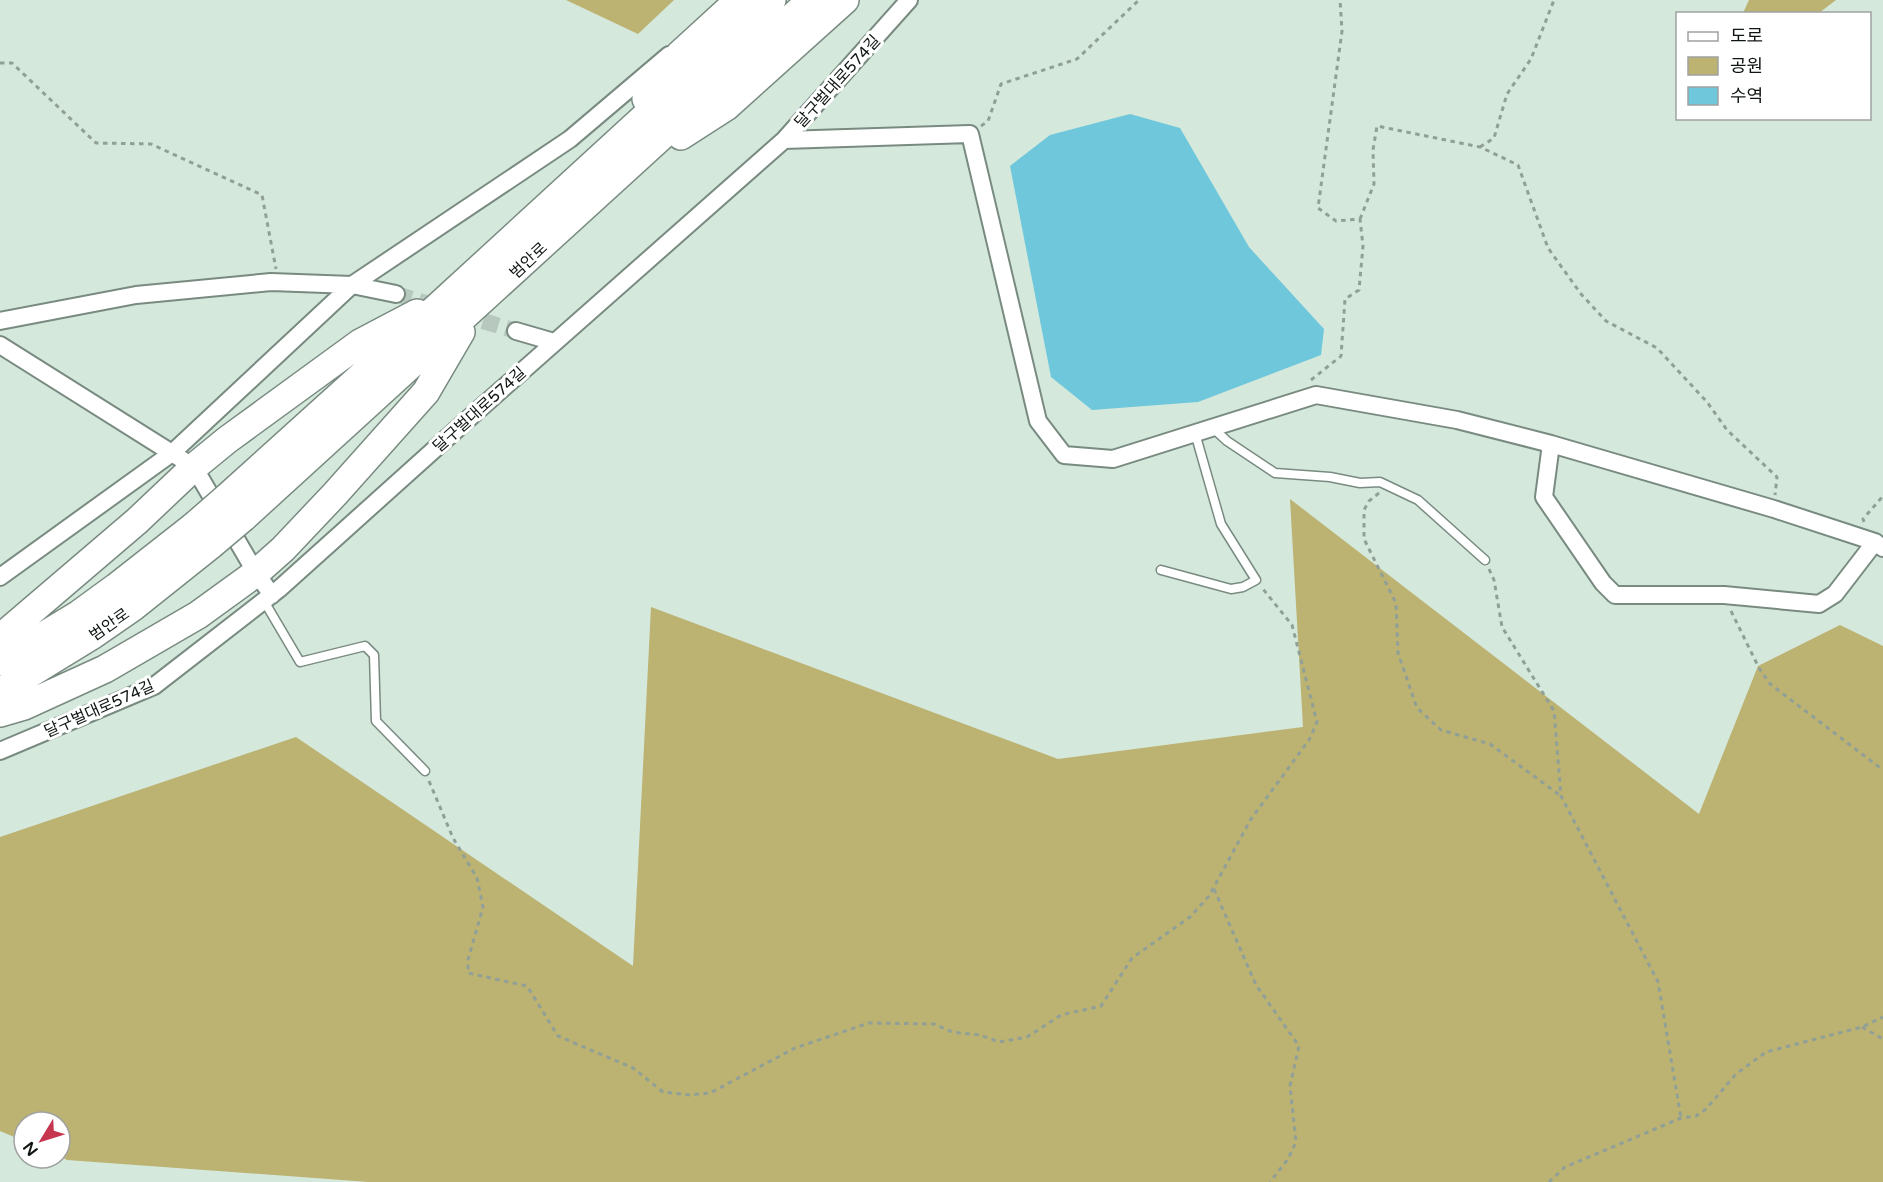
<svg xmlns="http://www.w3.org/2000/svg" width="1883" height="1182" viewBox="0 0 1883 1182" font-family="'Varela Round','Noto Sans KR',sans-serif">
  <rect width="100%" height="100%" fill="#d5e8dc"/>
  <path fill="#bcb271" d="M566,0H674L638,34Z
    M1749,0H1836L1819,13H1743Z
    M1290,499L1699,814L1758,666L1840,625L1883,646V1182H369L67,1160L60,1156V1122H24V1141L0,1131V837L296,737L633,966L651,607L1058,759L1303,727Z"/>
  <path fill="#6fc7db" d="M1130,114L1180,128L1249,247L1324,329L1321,355L1198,402L1092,410L1051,377L1010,166L1050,135Z"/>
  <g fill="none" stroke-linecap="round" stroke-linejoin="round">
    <path stroke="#b7c8be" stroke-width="16" stroke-dasharray="16 8" stroke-linecap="butt" d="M396,294L436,306
      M460,314L516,331"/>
    <g stroke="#798b80" stroke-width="11">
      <path id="service" d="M1213,428L1227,441L1275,473L1330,477L1360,483L1380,482L1418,500L1485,560
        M1161,570L1231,589L1243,587L1256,580L1221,524L1195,433
        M264,601L300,662L365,646L374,655L376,721L425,771"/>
    </g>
    <g stroke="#798b80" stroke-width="20">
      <path id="minor" d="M784,140L970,134L1038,421L1064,455L1113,459L1316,395L1457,420L1551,444L1774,509L1875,542L1883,548
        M396,294L352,285L570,139L669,55
        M0,321L136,295L271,282L352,285
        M516,331L554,342
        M0,345L194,467L256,573L272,595
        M1551,444L1544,497L1603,583L1615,595H1724L1819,604L1835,594L1875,542
        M0,577L172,453L352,285
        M0,751L154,686L279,589L476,412L784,140L909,0"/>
    </g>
    <g stroke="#798b80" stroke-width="30">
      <path id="trunk" d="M646,99L680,54L739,0
        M681,136L726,107L845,0
        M226,498L410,332L772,0
        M243,518L811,0
        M0,638L137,521L194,467L227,440L360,343L417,313
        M0,662L79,614L116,587L195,525
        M0,692L93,635L132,608L211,545
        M0,713L24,706L105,669L198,615L256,573L283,549L335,494L426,392L461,332"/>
    </g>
    <path stroke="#91a097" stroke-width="3" stroke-dasharray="4.5 4.5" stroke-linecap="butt" d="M0,63H12L96,143L151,144L262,195L276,269
      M981,126L988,121L1001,84L1077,59L1139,0
      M1480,147L1494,138L1507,94L1531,59L1554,0
      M1360,219L1374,184L1373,150L1377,126L1480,147L1518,165L1548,248L1581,294L1606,321L1657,348L1707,402L1727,430L1777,477L1775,495
      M1311,380L1341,356L1345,299L1359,290L1363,246L1360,219L1336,221L1318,208L1342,31L1340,0
      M1379,493L1369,501L1364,510V539L1396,603L1398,653L1417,708L1441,730L1490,744L1561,796
      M1864,522L1863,519L1883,496
      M1489,569L1494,580L1502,627L1554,711L1561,796L1658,982L1681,1118
      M1731,611L1759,668L1770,684L1883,770
      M429,781L453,838L477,878L483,907L468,960V973L527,986L558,1036L633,1068L663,1092L690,1095L710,1093L795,1048L869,1023L934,1024L952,1032L980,1035L999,1042L1027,1037L1061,1015L1101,1006L1132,958L1190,917L1209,896L1251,819L1309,740L1317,722L1292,625L1263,589
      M1214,889L1256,985L1299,1046L1290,1086L1296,1142L1288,1159L1270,1182
      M1862,1027L1883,1039
      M1549,1182L1565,1167L1681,1118L1696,1116L1706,1109L1736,1074L1766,1052L1862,1027L1883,1017"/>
    <use href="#service" stroke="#fff" stroke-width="8"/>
    <use href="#minor" stroke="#fff" stroke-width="16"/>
    <use href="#trunk" stroke="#fff" stroke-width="27"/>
    <g stroke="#798b80" stroke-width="30" stroke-linecap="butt">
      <path id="trunk-bridge" d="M195,525L226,498
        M211,545L243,518"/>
    </g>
    <use href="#trunk-bridge" stroke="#fff" stroke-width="27"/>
  </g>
  <g text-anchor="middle" stroke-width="6" stroke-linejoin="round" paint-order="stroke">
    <g font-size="16" fill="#0f1611" stroke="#fff">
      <text transform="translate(837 81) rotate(-48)" y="6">달구벌대로574길</text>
      <text transform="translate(528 260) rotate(-43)" y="6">범안로</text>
      <text transform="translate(479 409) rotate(-42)" y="6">달구벌대로574길</text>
      <text transform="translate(109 624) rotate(-35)" y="6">범안로</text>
      <text transform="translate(99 708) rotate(-24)" y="6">달구벌대로574길</text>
    </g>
  </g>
  <rect x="1676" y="12" width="195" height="108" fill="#ffffff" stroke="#9fa2a0" stroke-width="1.5"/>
  <rect x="1688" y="32" width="30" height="9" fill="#ffffff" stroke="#9fa2a0" stroke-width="1.5"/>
  <text x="1730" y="42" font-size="18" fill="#0f1611">도로</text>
  <rect x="1688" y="57" width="30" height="18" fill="#bcb271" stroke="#9fa2a0" stroke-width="1.5"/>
  <text x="1730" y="72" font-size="18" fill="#0f1611">공원</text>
  <rect x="1688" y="87" width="30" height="18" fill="#6fc7db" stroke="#9fa2a0" stroke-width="1.5"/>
  <text x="1730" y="102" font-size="18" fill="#0f1611">수역</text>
  <g transform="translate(42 1140) rotate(232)"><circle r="28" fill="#ffffff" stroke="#9fa2a0" stroke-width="1.5"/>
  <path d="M0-4.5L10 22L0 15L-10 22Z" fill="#c6364f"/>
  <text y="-9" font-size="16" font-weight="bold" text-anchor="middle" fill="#0f1611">N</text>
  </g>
</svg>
